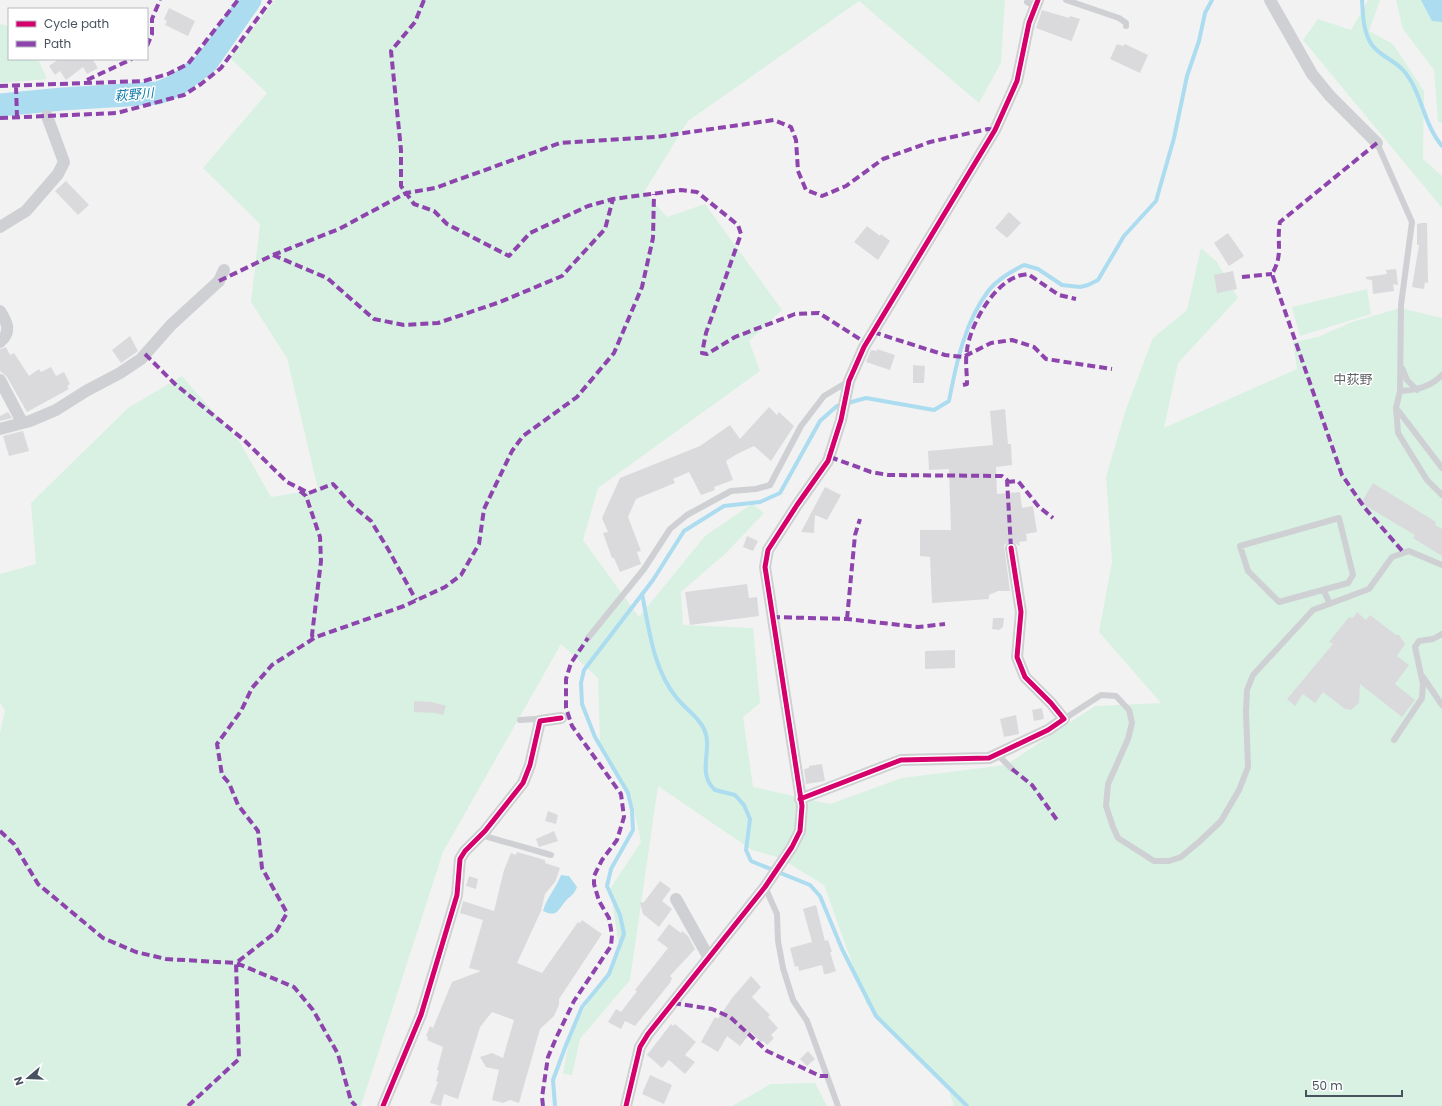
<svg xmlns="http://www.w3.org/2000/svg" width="1442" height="1106" viewBox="0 0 1442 1106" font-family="Poppins,'Noto Sans JP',sans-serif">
  <rect width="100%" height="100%" fill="#f3f2f2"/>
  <path fill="#d8f1e3" d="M275,0H1005L1001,63L979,103L859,1L688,121L644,192L667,217L705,204L782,310L749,341L760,371L598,488L583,540L639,617L705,536L752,504L764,513L726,553L681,592L683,625L753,628L760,703L743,717L753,787L830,804L902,778L1006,765L1095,706L1161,703L1099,632L1112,562L1106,477L1125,412L1153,338L1187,310L1201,248L1217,262L1238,298L1178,363L1164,428L1297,369L1293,342L1318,337L1352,322L1400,308L1442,318V1106H954L948,1087L867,1005L824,885L780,858L752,850L658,786L630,980L580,1039L572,1075L563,1074L571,1030L620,952L610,889L641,842L631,795L600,743L598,678L561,644L443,852L361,1106H0V733L5,710L0,703V574L36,564L31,503L128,408L182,376L239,441L271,497L318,489L287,358L251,302L260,224L203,168L267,93L230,58Z
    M1368,0H1380L1369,31L1393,44L1424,91L1423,159L1442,176V208L1303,40L1318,19L1351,30Z
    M1396,0H1442V123L1438,122L1434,70L1403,29Z
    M0,24L9,26V59H38L47,79L0,83Z
    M1367,289L1371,314L1300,336L1292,307Z
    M815,1083L827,1106H732L771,1084Z"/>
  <path fill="#acdcef" d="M1421,0H1442V22L1432,21Z
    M561,875L569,876L577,887C574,896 569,896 564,903C557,912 556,917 543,911C547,897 556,888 561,875Z"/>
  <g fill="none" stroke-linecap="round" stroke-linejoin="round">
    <path stroke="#acdcef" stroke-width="4" d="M1362,0C1363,15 1363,32 1372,45C1380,56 1394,60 1403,70C1422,91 1423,124 1442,146
      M642,594C649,628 653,669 676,697C684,708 698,716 704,729C712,745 701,767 708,780C709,784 712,787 715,790L735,795L744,805L750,819L746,850L751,861L810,885L820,896L842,949L876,1016L967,1106
      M555,1106L553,1080L566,1045L582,1007L609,974L624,934L620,915L607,886L611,869L633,830L632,810L628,793L595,737L582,704L581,683L584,670L653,580L684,531L724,506L760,502L780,493L820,421L837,406L866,398L934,410L949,401C956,364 965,321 989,290C998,279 1012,271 1024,265L1038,269L1062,285L1080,287L1088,285L1098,280L1124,236L1156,201L1174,138L1187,76L1199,41L1205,13L1212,0"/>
    <path stroke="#acdcef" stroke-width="23" d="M0,105L62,99L158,93L177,85L207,62L250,0"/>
  </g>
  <path fill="#dadadd" d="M169,8L195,21L188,36L165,25L167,21L164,19Z
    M1042,10L1069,18L1070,16L1080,19L1072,40L1071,41L1036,28Z
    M1117,44L1123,46L1125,44L1148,55L1140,73L1110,59Z
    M59,59H95L93,60L98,68L87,74L83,67L66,80L60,71L55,75L49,66Z
    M66,181L89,205L78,215L55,191Z
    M1009,212L1021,223L1007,238L995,228Z
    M1422,223H1427L1428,283L1425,282L1424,289L1412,287L1419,245H1417V224Z
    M867,226L880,236L881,234L890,241L878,260L854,242Z
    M1228,233L1244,256L1229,266L1214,243Z
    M1396,269L1398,285L1393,284L1394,291L1373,294L1372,280L1366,279V277L1387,274L1386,270Z
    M1233,271L1237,289L1217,293L1214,275Z
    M130,336L138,351L121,363L112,350Z
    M6,347L10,355L14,353L29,376L39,369L41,372L51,367L56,376L64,372L70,384L67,386L69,389L27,412L7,377L0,371V349Z
    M877,349L895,355L890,370L866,362L871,350L877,351Z
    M913,365L925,366L924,383H913Z
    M769,407L777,415L779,412L794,426L771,461L754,446L737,454L726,461L733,480L714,487L715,490L701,495L689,472L673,479L675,483L636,499L628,517L641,551L637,552L641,564L620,572L614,558H612L603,533L608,532L602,518L620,478L700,446L730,425L740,439Z
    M1005,409L1008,444H1011L1012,465L996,467L997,494L1020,492L1022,508L1033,506L1037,532L1026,534L1027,541L1019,542L1020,546L1010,541L1004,545L1010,591H998L989,595V599L932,603L930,557L920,556V530H951L949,469L929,470L928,451L993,445L990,411Z
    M8,412L12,418L0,421V416Z
    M23,431L29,451L9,456L3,436Z
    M1373,483L1436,522L1435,525L1442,529V556L1413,538L1415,535L1361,503Z
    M825,487L841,495L827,520L815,515L814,533L801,532Z
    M747,536L758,541L753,551L743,547Z
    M747,584L749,598L757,597L759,616L690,625L685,592Z
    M1357,612L1366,620L1370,615L1396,635H1399L1405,644L1397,656L1409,665L1395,684L1415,700L1402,717L1360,684L1359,703L1351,710L1345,709L1323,692L1315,703L1303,694L1295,706L1287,699L1333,644L1329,642L1349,617L1353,618Z
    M993,618H1004L1003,627L999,630L992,629Z
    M955,650V668L925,669V651Z
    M414,701L432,702L446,706L443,715L435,713L414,712Z
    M1042,708L1044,719L1034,721L1032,710Z
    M1016,715L1019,734L1004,737L1000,719Z
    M822,764L825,781L806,784L804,769L809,768V766Z
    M548,811L558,815L556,824L545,821Z
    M554,831L558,841L539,847L536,839Z
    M517,852L545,860V863L560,868L555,882L545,894L541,911L517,963L542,973L578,922L580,923L582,920L602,934L559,999V1005L554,1016L540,1029L519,1103L510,1100L503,1103L492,1100L499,1070L486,1067L480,1057L492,1053L503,1058L514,1020L492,1012L480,1027L458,1099L444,1094L441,1106L430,1103L438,1082L436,1081L439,1071L437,1070L443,1047L427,1040L428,1037L426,1036L430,1026L433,1028L452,982L481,971L469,968L483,920L460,913L463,901L494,911L504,870L511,853L516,855Z
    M469,876L478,879L476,889L466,886Z
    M660,881L671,889L662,901L672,909L659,927L643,914L640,903L644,902Z
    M816,905L825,941L828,940L832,952H830L836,971L827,974H824L822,965L799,971L798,966L795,967L790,948L812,942L803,909Z
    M669,924L681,933L682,931L688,936L695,949L670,976L672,978L670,983L635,1026L625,1021L621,1029L608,1022L616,1009L621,1012L637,991L635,990L668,948L657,940Z
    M751,976L761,987L752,997L770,1015L768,1017L778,1028L771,1035L774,1038L767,1045L763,1041L761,1042L751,1032L740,1046L727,1036L718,1052L701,1042L715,1017L718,1019L732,998Z
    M671,1024L673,1026L675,1024L696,1042L685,1055L695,1062L685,1074L669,1060L662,1068L647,1055Z
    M808,1051L815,1059L807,1066L800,1059Z
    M650,1075L672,1085L664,1104L642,1094Z"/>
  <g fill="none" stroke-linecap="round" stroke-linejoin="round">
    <path stroke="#ced0d3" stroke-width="6" d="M1028,0L1027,2L1035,6
      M1066,0L1119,18L1126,23V26
      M1377,143L1412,222L1401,305L1400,391L1396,408L1398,433L1427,480L1442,495
      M1402,368L1407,380L1417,390
      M1400,391C1417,390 1430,387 1442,375
      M1397,409L1442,468
      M1339,518L1353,575L1348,583L1279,602L1248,571L1240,546Z
      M1324,591L1330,604
      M588,638L644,569L670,529L687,515L731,491L756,489L770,485L801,426L824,396L849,381
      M1423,677L1442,705
      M1064,719L1101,695L1116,696L1129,710L1132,723L1128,739L1108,784L1106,806L1113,827L1118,838L1154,861H1169L1181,857L1200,841L1221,821L1239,790L1248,767L1246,712L1247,690L1253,675L1313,610L1369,589L1392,557L1409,551L1442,565
      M520,720L535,719L540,721
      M1394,740L1422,698L1423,684L1415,647L1419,641L1433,639L1442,634
      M997,754L1012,769
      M481,835L551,855
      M765,887L777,914L778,941L783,968L793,1000L807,1021L838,1106"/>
    <path stroke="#ced0d3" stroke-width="12" d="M1270,0L1312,74L1330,96L1377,143
      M0,227L26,211L58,174L64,162L47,116
      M0,311C7,322 12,332 0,342
      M0,380L22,422
      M0,429L30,421L56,410L86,391L120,373L141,359L171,325L219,281L224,270
      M800,799L901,760L989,758L1048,730L1064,719L1051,703L1025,677L1017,657L1021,612L1011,548
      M676,899L709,958
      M383,1106L421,1015L457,895L460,859L465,851L485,831L523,783L530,765L540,721L561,718
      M626,1106L640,1047L648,1034L765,887L792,847L800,831L802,806L765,567L768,550L797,505L828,461L841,420L849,381L864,347L995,130L1017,81L1029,23L1038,0"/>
    <path stroke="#8e44ad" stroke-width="4" stroke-dasharray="8 4" stroke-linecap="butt" d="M424,0L415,22L391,51L401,150V186L414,204L434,211L447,224L509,256L530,233L588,206L613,199L681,190L697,192L738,225L741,234L706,333L702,353L707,354L735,337L795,314L819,313L866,343
      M147,46L152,34V19L160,0
      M87,80L132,59
      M0,86L144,81L168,74L188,64L238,0
      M16,86L17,117
      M0,118L117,113L184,95L201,84L221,68L271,0
      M1377,143L1280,222C1276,242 1284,254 1272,274L1342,475L1364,507L1404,553
      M273,255L327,278L374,319L404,325L438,323L500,302L562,276L605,229L613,199
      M1242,277L1272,274
      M219,281L273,255L339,229L406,193L435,188L560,143L656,137L774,120L791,127L796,140L798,171L806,190L822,196L846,186L883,159L930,142L988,129L995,130
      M873,332L945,355L963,357L991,343L1012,340L1034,347L1046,359L1112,369
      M145,354L175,384L244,440L287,482L309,493L333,484L353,506L371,521L388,549L416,600
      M963,385L967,384C967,373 965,361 967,350C970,326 992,286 1016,277C1019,275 1024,275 1028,274L1059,295L1076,299
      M830,457L871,472L888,475L1002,476L1007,480L1011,548
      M1007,482L1018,481L1039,507L1053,518
      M300,491L306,496L320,537L321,561L312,635L313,639
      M772,617L847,619L918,627L945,624
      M847,619L855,535L860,519
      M1012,769L1032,785L1057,820
      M0,831L14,844L38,884L103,938L136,952L166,959L236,963L294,987L313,1010L338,1054L351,1101L356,1106
      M673,1003L712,1009L730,1017L767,1051L820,1076H828
      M188,1106L239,1059L236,963L276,932L287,913L262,868L258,831L238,805L229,783L222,775L217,744L241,711L252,688L272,665L316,637L404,606L445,587L461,575L479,544L484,509L512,451L523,436L577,397L614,353L642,287L653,238L654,194
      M543,1106L542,1097L548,1057L557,1036L574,1001L611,946L612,935L609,918L599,901L594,884V876L602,860L617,840L624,817L621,794L572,726L566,708V679L571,663L588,638"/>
    <g stroke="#fff" stroke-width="8">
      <path id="cycleway" d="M800,799L901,760L989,758L1048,730L1064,719L1051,703L1025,677L1017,657L1021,612L1011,548
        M383,1106L421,1015L457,895L460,859L465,851L485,831L523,783L530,765L540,721L561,718
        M626,1106L640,1047L648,1034L765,887L792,847L800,831L802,806L765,567L768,550L797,505L828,461L841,420L849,381L864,347L995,130L1017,81L1029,23L1038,0"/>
    </g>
    <use href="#cycleway" stroke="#d6006c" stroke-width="5"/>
  </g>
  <g text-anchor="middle" stroke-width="3" stroke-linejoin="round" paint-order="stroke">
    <g font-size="13" font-style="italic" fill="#0b7ba8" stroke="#fff">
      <text transform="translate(134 94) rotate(-5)" y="5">萩野川</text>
    </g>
    <g font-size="13" fill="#5e6166" stroke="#fff">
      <text x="1353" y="384">中荻野</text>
    </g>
  </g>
  <rect x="8" y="8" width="140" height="52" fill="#ffffff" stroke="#b6babf"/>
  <rect x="16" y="21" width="20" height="6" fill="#d6006c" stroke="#b6babf"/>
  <text x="44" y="28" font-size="12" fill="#49535f">Cycle path</text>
  <rect x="16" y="41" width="20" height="6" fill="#8e44ad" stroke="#b6babf"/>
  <text x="44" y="48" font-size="12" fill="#49535f">Path</text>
  <g transform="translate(28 1078) rotate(251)" stroke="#ffffff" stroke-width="3" paint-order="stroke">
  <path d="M0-3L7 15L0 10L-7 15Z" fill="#49535f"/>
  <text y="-6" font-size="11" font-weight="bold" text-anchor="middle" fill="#49535f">N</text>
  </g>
  <path d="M1306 1090v6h96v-6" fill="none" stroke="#49535f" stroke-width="2"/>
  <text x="1312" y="1090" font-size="12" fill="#49535f" stroke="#ffffff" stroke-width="3" paint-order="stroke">50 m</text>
</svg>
